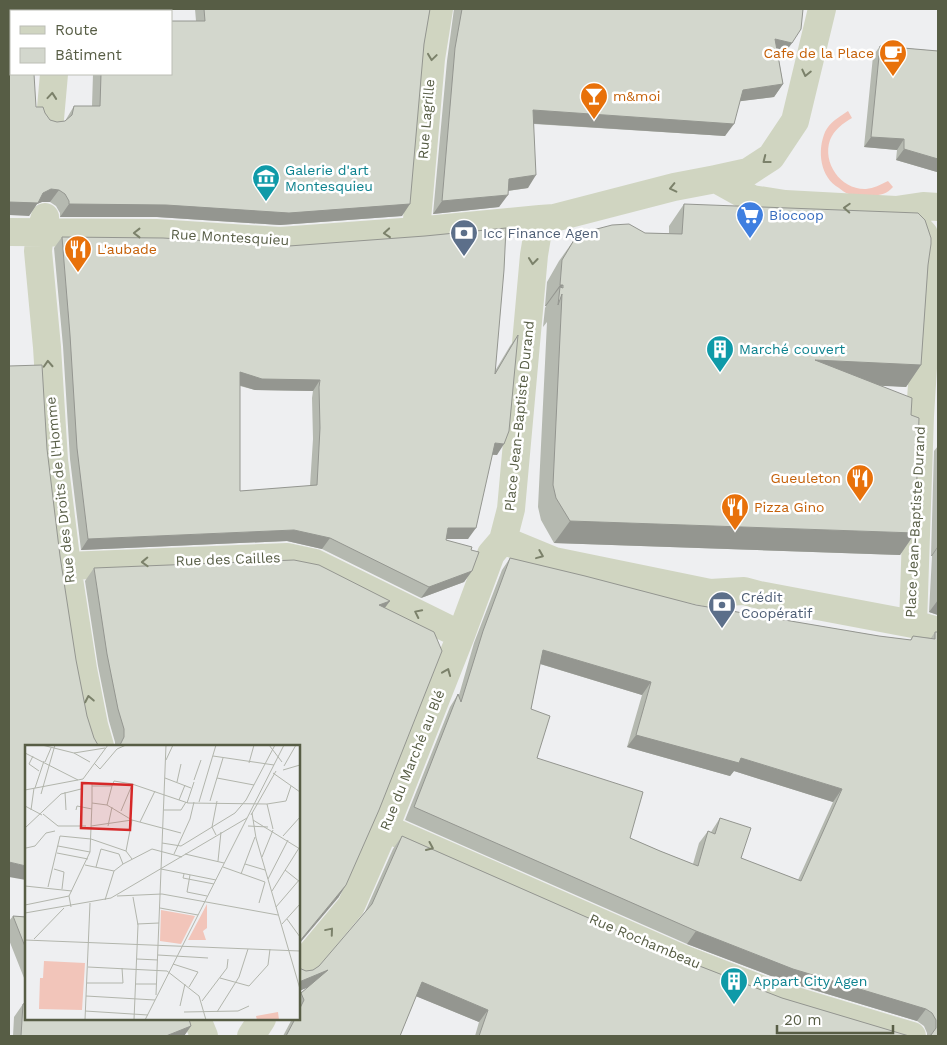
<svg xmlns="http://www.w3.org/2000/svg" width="947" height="1045" viewBox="0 0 947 1045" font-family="'Work Sans',sans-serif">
  <rect width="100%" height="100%" fill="#eeeff1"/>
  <path fill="#f2c5ba" d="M848,111L852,118C843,123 834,130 830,140C822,163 841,190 866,189C874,188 880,185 888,181L893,187C885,196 876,196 864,195C859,195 854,195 849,194C845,193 842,190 839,188C820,177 817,151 825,132C830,122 839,117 848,111Z"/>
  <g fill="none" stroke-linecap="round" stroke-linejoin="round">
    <path stroke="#d0d5c1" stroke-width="28" d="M60,11V9
      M50,119L54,74
      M716,179L748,172L771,157L795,121L822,9
      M896,210L915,224L924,234L931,256L932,266L928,288L920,416L913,624L759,595L744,591L710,593L554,561L503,540L511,509L534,255L540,219L554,218L674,187L716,179L752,199L785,204L896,210L923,206L938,207
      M45,217L40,233L38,251L47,347L54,460L67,566L83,669L94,725L100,746
      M416,231L431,59L439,9
      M9,232L156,233L280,241L416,231L540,219
      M67,566L287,557L315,563L461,635
      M913,624L938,631
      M385,828L681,958L779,996L912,1036
      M299,968L351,906L385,828L461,635L491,554L503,540
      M197,1019L204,1036
      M251,1036L262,1019"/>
  </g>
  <path fill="#b5b9b0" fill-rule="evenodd" d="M195,9H430L424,44L402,216L280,225L157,217H60V213L56,206L50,202H42L37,204L29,216L36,107L45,113L50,120L57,122L65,121L74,106H92L93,74H171L196,21Z
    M454,9H803L792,43L783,55L778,54L783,84L774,97L740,101L725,136L534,124L528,188L508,191L499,207L433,214L447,61Z
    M880,46L938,51V175H937V172L896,160L897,150L864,147L873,56Z
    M684,204L928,265L921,365L906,387L880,385L911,415L915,533L900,555L554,543L541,520L538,507L547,322L543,327L545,308L546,306H545L547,282L559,261L574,240L645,233H669V226Z
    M62,237L495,371L510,346L518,335L497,455H492L468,539H446V540L471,550L472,571L464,582L421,598L322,549L287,541L81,550L70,459L63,346L54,248ZM240,386L255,390L313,391L312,398L313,439L310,486L240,491Z
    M938,446V615L929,612L932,556H931L934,451Z
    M510,558L696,605L879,636L910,640L913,636L931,638L935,632L938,1036H927V1033L924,1026L917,1021L784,981L687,944L405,820L450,707L458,694L459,695L474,643L502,570ZM540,664L642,695L627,747L730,776L734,771L833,802L798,880L741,858L720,818L711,832L708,831L699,843L693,864L660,851L630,838L537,758L531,709Z
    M94,568L385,608L346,885L338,898L299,746H115V742L109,721L98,666L85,581Z
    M402,836L684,960L782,998L909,1036H475L479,1022L416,996L400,1036H283L292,1019H299V996L301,993L308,987L299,991V968L306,971L313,970L319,966L365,912L393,849Z
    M13,916L26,917V983L9,940V921Z
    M23,1004L191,1026L184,1036H13L14,1017Z"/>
  <path fill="#949690" d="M775,39L792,43L783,55L766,52Z
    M783,84L774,97L734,102L743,90Z
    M533,110L734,124L725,136L524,123Z
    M871,137L904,139L897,150L864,147Z
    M904,149L938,159V170L937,172L896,160Z
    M536,175L528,188L500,192L509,179Z
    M51,189L59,190L50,202H42L37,204L29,216L9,215V202L43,193Z
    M508,195L499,207L433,214L442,201Z
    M69,204H410L402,216L280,225L157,217H60Z
    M560,285H563L560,289V287L546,306H545Z
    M815,360L921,365L906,387L800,382Z
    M240,372L320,380L313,391L255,390L232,383Z
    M495,443L504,444L497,455L487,454Z
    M570,521L915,533L900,555L554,543Z
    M448,528H476L468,539H440Z
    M294,530L330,538L322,549L287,541L81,550L88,539Z
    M938,546V547L932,556H931Z
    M472,571L464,582L421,598L429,587Z
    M938,600V615L929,612Z
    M390,601L381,613L379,605Z
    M543,650L651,682L642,695L534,662Z
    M636,735L741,758L842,789L833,802L734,771L730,776L627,747Z
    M9,862L26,866V880L9,877Z
    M346,885L338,898L299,944V942Z
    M696,931L926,1009L917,1021L784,981L687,944Z
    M328,970L319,983L299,991V982Z
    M422,982L488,1010L479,1022L413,995Z
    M191,1026L184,1036H166Z"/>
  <path fill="#d3d7cd" stroke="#949690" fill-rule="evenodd" d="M9,9H31V11H11V74H34L36,107H43L45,113L50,120L57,122L65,121L72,115L74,106H100L101,74H171V21H205L204,9H430L424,44L410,204L289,213L166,205L69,204V201L65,194L59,190L51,189L43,193L38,203L9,202Z
    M462,9H803L801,29L792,43L775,39L783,84L743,90L734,124L533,110L536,175L509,179L508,195L442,201L455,48Z
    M880,46L938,51V159L904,149V139L871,137Z
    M684,204L918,213L925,220L931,238V244L928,265L921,365L815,360L912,398L911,415L919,418L915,533L570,521L556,498L553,485L562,294L558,305L560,287L563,288V285H560L562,260L574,240L593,230L612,225L629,224L645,233L682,234Z
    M506,228L504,270L495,374L518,335L509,431L504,444L495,443L476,528H448L446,540L472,547L471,550L479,552L472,571L429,587L330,538L294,530L88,539L77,448L70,335L62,237L163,238L289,246L425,236ZM240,372L262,379L320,380L319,387L320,428L317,485L240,491Z
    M42,365L47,449L60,556L76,660L87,716L94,738L98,745L101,746H26V866L9,862V366Z
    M510,558L585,576L696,605L879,636L911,640L913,636L935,639V632H938V1036H929L931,1035L936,1028V1020L932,1013L926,1009L793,969L696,931L414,807L458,694L461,702L483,631ZM543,650L651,682L636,735L739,763L741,758L842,789L801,881L741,858L751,828L720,818L715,834L708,831L698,866L660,851L630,838L643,792L537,758L550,716L531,709Z
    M294,560L319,565L390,601L379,605L434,632L442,651L379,810L346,885L299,942V746H117L120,745L124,737V729L118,709L107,654L94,568Z
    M402,836L684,960L782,998L909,1036H479L488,1010L422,982L400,1036H286L295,1019H299V1010L304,1000L301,993L328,970L299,982V968L306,971L313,970L319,966L372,904Z
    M13,916L26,917V949Z
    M26,1003V1019H189L191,1026L166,1036H21L23,1004Z"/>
  <defs><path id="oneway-chevron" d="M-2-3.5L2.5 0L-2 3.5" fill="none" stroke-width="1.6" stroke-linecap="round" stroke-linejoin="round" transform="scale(1.25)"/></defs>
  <g stroke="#7b816a">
    <use href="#oneway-chevron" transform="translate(432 57) rotate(98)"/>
    <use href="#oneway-chevron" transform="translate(806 73) rotate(103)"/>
    <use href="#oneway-chevron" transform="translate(52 96) rotate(-85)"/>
    <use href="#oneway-chevron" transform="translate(766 160) rotate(142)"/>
    <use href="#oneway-chevron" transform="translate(673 188) rotate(167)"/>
    <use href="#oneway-chevron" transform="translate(847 208) rotate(-177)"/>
    <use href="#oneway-chevron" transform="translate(137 233) rotate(180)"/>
    <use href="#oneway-chevron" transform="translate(387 233) rotate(175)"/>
    <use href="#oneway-chevron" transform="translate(533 261) rotate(96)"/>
    <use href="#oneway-chevron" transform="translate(48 364) rotate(-93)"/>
    <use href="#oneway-chevron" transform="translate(540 555) rotate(22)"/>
    <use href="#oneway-chevron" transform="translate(145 562) rotate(178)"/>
    <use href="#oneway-chevron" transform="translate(418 613) rotate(-154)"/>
    <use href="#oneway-chevron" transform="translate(447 672) rotate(-68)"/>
    <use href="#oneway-chevron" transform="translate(89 699) rotate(-101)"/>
    <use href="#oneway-chevron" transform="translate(430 847) rotate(24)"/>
    <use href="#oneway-chevron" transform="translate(330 931) rotate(-50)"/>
  </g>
  <defs>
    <g id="cafe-pin" transform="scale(1.4375)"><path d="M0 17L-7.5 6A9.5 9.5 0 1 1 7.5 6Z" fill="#e8710a" stroke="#fff"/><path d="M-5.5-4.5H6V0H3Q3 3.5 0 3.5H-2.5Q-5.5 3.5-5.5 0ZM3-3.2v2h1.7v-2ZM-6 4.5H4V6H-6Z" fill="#fff"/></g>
    <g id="bar-pin" transform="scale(1.4375)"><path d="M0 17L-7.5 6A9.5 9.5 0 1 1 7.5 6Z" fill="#e8710a" stroke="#fff"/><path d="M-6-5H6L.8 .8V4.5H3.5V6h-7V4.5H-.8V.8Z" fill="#fff"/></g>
    <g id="museum-pin" transform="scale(1.4375)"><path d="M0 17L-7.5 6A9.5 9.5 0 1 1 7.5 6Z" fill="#0f9aa8" stroke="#fff"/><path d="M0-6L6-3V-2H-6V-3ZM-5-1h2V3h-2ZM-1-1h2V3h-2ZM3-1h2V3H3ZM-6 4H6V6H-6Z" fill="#fff"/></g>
    <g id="supermarket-pin" transform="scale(1.4375)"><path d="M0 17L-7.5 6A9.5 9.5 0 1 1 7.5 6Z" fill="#3f7fe0" stroke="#fff"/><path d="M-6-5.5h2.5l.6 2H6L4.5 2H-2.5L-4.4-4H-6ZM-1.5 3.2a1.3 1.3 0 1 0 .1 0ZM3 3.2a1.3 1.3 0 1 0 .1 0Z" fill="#fff"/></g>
    <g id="bank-pin" transform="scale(1.4375)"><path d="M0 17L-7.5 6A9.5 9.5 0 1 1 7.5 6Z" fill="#5c6f8a" stroke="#fff"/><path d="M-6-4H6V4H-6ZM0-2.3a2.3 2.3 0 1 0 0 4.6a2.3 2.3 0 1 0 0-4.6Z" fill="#fff"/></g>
    <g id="restaurant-pin" transform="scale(1.4375)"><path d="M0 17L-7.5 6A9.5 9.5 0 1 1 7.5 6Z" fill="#e8710a" stroke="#fff"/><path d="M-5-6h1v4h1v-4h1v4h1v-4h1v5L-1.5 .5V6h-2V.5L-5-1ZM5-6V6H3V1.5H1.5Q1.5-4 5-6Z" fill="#fff"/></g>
    <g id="building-pin" transform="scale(1.4375)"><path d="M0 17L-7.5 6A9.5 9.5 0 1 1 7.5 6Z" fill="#0f9aa8" stroke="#fff"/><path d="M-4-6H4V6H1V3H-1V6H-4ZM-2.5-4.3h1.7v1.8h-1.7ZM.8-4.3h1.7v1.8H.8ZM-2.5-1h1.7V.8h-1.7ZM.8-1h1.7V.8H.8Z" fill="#fff"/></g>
  </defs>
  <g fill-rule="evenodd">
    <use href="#cafe-pin" x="893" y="53"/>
    <use href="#bar-pin" x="594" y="96"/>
    <use href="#museum-pin" x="266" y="178"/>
    <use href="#supermarket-pin" x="750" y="215"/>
    <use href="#bank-pin" x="464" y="233"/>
    <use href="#restaurant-pin" x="78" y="249"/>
    <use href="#building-pin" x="720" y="349"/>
    <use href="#restaurant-pin" x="860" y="478"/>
    <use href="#restaurant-pin" x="735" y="507"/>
    <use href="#bank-pin" x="722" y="605"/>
    <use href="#building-pin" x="734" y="981"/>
  </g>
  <g text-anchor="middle" stroke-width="5" stroke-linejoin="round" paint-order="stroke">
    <g font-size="14" fill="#c56008" stroke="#fff" text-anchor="start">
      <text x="874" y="58" text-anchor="end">Cafe de la Place</text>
      <text x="613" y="101">m&amp;moi</text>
      <text x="97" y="254">L'aubade</text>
      <text x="841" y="483" text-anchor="end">Gueuleton</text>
      <text x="754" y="512">Pizza Gino</text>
    </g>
    <g font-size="14" fill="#575d45" stroke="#fff">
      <text transform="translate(426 119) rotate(-85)" y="5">Rue Lagrille</text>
      <text transform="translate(230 237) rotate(3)" y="5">Rue Montesquieu</text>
      <text transform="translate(519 416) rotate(-84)" y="5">Place Jean-Baptiste Durand</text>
      <text transform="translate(60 490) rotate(-96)" y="5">Rue des Droits de l'Homme</text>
      <text transform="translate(915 522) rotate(-87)" y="5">Place Jean-Baptiste Durand</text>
      <text transform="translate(228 559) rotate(-2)" y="5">Rue des Cailles</text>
      <text transform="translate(412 760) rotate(-68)" y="5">Rue du Marché au Blé</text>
      <text transform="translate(645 941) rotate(23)" y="5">Rue Rochambeau</text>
    </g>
    <g font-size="14" fill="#0d838f" stroke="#fff" text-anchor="start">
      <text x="285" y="175">Galerie d'art<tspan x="285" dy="16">Montesquieu</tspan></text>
      <text x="739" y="354">Marché couvert</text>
      <text x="753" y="986">Appart City Agen</text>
    </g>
    <g font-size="14" fill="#366cbe" stroke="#fff" text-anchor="start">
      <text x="769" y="220">Biocoop</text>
    </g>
    <g font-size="14" fill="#4e5e75" stroke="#fff" text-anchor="start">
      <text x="483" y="238">Icc Finance Agen</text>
      <text x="741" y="602">Crédit<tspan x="741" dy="16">Coopératif</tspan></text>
    </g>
  </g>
  <g transform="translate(25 745)">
    <rect width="275" height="275" fill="#eeeff1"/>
    <path d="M182,159V183L178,186L181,195H163ZM136,165L170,171L156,199L135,196ZM19,216L60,218L57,265L14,264L15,233H18ZM253,267L254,275H232L231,271Z" fill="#f2c5ba"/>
    <path fill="none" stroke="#b2b5ac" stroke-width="1" d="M17,0L49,8L65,17M244,0L257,17M0,8L53,35M49,8L80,3M8,11L4,19L14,26M188,11L249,20M141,15L148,0M20,17L26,3M69,18L75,24L92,4L101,0M224,18L229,0M259,21L271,0M258,25L275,20M248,28L275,47M140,33L166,43M192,33L229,40M169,35L176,15M152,37L156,19M67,39V58L82,60L87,41H67M87,41L89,36L107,39L163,58L242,59L261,56L266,41M10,43L19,16M0,45L58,34L83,0M40,47L41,65M16,49L30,0M154,55L160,40M185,56L198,13M174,57L191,0M162,58L169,37M242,59L248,84M82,60L107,75L156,88M0,61L17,70M6,65L9,43M51,65L52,61L67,64M139,65H156L161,57M96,66L107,40M227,68L231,93L275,244M18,69L33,81M226,70L251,26M228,75L275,104M115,77L130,46M33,81H61M66,81L107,75M83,81L87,62M223,81L243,82M0,83L36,49L56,44M191,90L187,82L192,56M35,91L66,94M258,91L275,72M66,94L101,106L107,114M0,95V123M137,98L156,101L210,68L221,55L250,0M33,101L65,107M1,103L10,101L21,88L30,86M101,106L107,75M32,108L63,114M149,109L165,74L169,57M160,109L199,118M237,112L248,85M193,116L196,87M220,119L240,125M60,120L89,126M71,122L76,104L94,109L98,119M198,122L240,137M29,124L39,127L37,144M136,124L191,135M260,125L275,137M159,129L158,133L189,139M216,129L230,92M165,130L162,147L182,151M243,134L263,95M0,141L47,146M23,142L35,91M247,146L274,103M92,151L137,149L253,170M108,152L113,180L109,275M80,155L89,126L98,119L127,104L157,112M234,158L240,137M0,160L44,151M46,162L44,151L65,107L67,58M251,162L275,134M135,163L173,170M0,168L86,153L222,73M262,174L275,192M112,179L134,178M257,179L275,159M9,194L39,163M0,195L275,206M133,210L183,213M112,214L133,215M148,219L173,227L164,242M63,222L142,226L174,251L181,275M195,233L224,241L243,220L245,204M62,238H98L97,223M111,239H131M131,250L141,0M61,251L130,255M177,256L202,223L203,214M155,261L160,239M60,266L123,270M159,267L213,266L224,261M192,267L214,232L223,204M60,275L65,158M120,275L259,0"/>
    <path fill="#d62828" fill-opacity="0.15" stroke="#d62828" stroke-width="2.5" d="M57,38L107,40L105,85L56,83Z"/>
    <rect width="275" height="275" fill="none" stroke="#575d45" stroke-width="2.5"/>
  </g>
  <rect width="947" height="1045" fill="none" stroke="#575d45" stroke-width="20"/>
  <rect x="10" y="10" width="162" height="65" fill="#ffffff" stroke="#bcbeb5"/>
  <rect x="20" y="26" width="25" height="8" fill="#d0d5c1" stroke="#bcbeb5"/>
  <text x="55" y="35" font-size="15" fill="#575d45">Route</text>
  <rect x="20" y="48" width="25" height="15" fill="#d3d7cd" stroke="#bcbeb5"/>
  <text x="55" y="60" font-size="15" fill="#575d45">Bâtiment</text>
  <path d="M777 1025v8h116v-8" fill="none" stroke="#575d45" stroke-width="2.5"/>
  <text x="784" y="1025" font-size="15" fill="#575d45" stroke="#ffffff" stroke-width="4" paint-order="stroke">20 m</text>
</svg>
